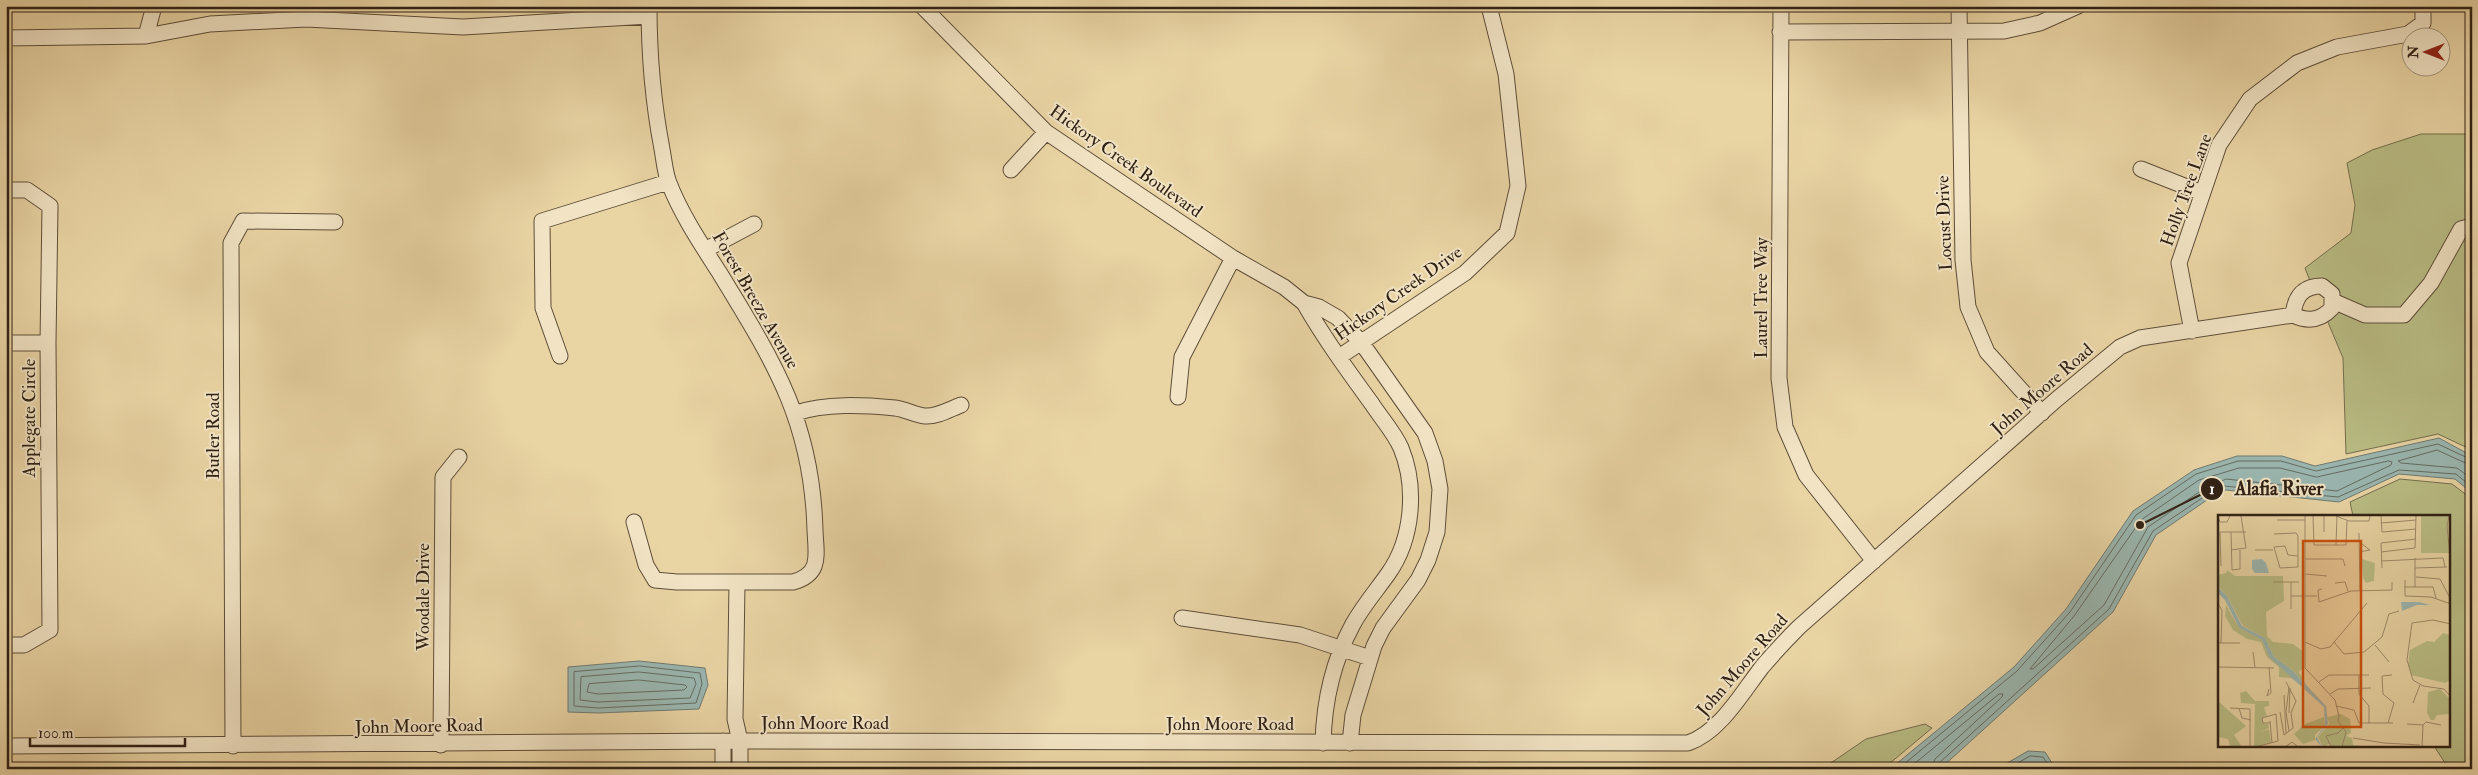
<svg xmlns="http://www.w3.org/2000/svg" width="2478" height="775" viewBox="0 0 2478 775" font-family="'IM FELL Double Pica',serif">
  <rect width="100%" height="100%" fill="#e9d4a4"/>
  <filter id="stains"><feTurbulence type="fractalNoise" baseFrequency=".004" numOctaves="4"/><feColorMatrix values="0 0 0 0 .2 0 0 0 0 .09 0 0 0 0 .02 0 0 0 .5 -.17"/></filter>
  <radialGradient id="worn" r=".72"><stop offset=".6" stop-color="#630" stop-opacity="0"/><stop offset="1" stop-color="#630" stop-opacity=".3"/></radialGradient>
  <path fill="#b9bc84" stroke="#746e4c" d="M2421,134H2472V450L2438,434L2346,454L2343,358L2327,320L2338,309L2310,281L2305,268L2351,233L2355,205L2347,163L2372,150Z
    M2400,479L2452,484L2472,499V769H2449L2434,746H2449V516H2353L2350,502Z
    M1925,724L1932,728L1883,769H1822L1866,739Z
    M1478,763L1673,768V769H1472Z"/>
  <path fill="#9ab6b0" stroke="#707a72" d="M2439,438L2472,456V493L2455,479L2399,474L2339,502L2226,490L2207,500L2156,535L2113,612L1940,769H1890L2014,667L2066,609L2133,511L2194,470L2237,456H2282L2315,466Z
    M639,661L705,668L708,685L699,709L598,713L568,712V667Z
    M2028,751L2045,752L2056,769H1997Z"/>
  <g fill="none" stroke-linecap="round" stroke-linejoin="round">
    <path stroke="#656c62" stroke-width="1" d="M2389,461L2392,462L2391,465L2337,491L2226,479L2202,490L2148,527L2104,605L2033,669H2030L2074,616L2141,520L2199,480L2239,468H2280L2316,477Z
      M2472,466L2437,450L2398,461L2401,463L2457,468L2472,479
      M640,666L700,673L702,684L696,703L598,708L574,706V672Z
      M639,672L694,678L696,684L690,698L598,702L580,700L581,677Z
      M639,680L685,685L687,687L684,690L598,694L587,692L589,684Z
      M1898,769L2017,671L2070,612L2136,515L2196,474L2238,461H2281L2316,471L2438,444L2472,460
      M1908,769L1999,694H2003L2002,697L1935,759L1931,769
      M1937,769L1939,763L2109,609L2153,531L2205,496L2224,486L2338,497L2399,470L2456,474L2472,487
      M2007,769L2030,756L2043,757L2051,769"/>
    <g stroke="#5e4e39" stroke-width="17">
      <path id="minor" d="M922,6L1046,132L1233,258L1284,287L1304,303L1319,307L1338,318L1361,342L1425,433L1435,461L1440,489L1437,532L1428,560L1418,580L1383,628L1374,646L1353,715L1350,743
        M1781,6L1779,378L1785,427L1806,475L1874,561
        M1959,6L1963,260L1968,307L1987,352L2042,413
        M1780,32L2004,31L2040,23L2078,6
        M146,36L154,6
        M6,38L146,36L210,24L306,19L463,27L649,16
        M2141,169L2202,193
        M1011,170L1046,132
        M6,190H27L50,206L48,343L50,630L24,645H6
        M705,250L754,224
        M2333,301L2365,315H2404L2431,283L2461,229L2472,226
        M1304,303C1324,338 1348,371 1372,404C1381,418 1394,432 1401,448C1417,487 1413,539 1388,574C1376,591 1363,606 1353,624C1333,661 1324,701 1323,743
        M2192,331L2179,263L2219,145L2250,99L2297,63L2337,47L2408,34L2423,23V6
        M6,343H48
        M560,356L543,308L542,221L668,182
        M1339,357L1465,273L1507,233L1518,186L1506,74L1489,6
        M1178,397L1182,357L1233,258
        M796,413C826,403 863,405 895,408C905,409 915,415 925,416C937,417 950,409 961,405
        M634,522L646,565L655,580L677,582H793C822,574 816,555 815,530C812,421 774,362 719,272C701,244 681,214 669,183C665,173 664,160 662,149C653,102 649,55 649,6
        M737,583L735,719L740,741V769
        M1182,618L1300,635L1370,658
        M723,741V769
        M441,745L443,477L459,457
        M6,746L740,741L1688,743C1720,732 1742,693 1762,667C1774,653 1786,640 1799,627L2057,399L2120,347L2140,338L2293,315C2308,322 2320,321 2332,308V294L2322,286C2303,286 2295,296 2293,315
        M233,746L231,243L243,221L335,222"/>
    </g>
    <use href="#minor" stroke="#f1e3c4" stroke-width="15"/>
  </g>
  <g text-anchor="middle" stroke-width="4" stroke-linejoin="round" paint-order="stroke">
    <g font-size="18" fill="#302115" stroke="#f1e3c4">
      <text transform="translate(1126 161) rotate(35)" y="6">Hickory Creek Boulevard</text>
      <text transform="translate(2186 190) rotate(-70)" y="6">Holly Tree Lane</text>
      <text transform="translate(1944 223) rotate(-92)" y="6">Locust Drive</text>
      <text transform="translate(1398 293) rotate(-35)" y="6">Hickory Creek Drive</text>
      <text transform="translate(1761 298) rotate(-90)" y="6">Laurel Tree Way</text>
      <text transform="translate(756 300) rotate(60)" y="6">Forest Breeze Avenue</text>
      <text transform="translate(2042 389) rotate(-41)" y="6">John Moore Road</text>
      <text transform="translate(29 418) rotate(-90)" y="6">Applegate Circle</text>
      <text transform="translate(213 436) rotate(-90)" y="6">Butler Road</text>
      <text transform="translate(423 597) rotate(-90)" y="6">Woodale Drive</text>
      <text transform="translate(1742 665) rotate(-49)" y="6">John Moore Road</text>
      <text x="825" y="729">John Moore Road</text>
      <text x="1230" y="730">John Moore Road</text>
      <text transform="translate(419 726) rotate(-1)" y="6">John Moore Road</text>
    </g>
  </g>
  <g transform="translate(2218 515)">
    <rect width="232" height="232" fill="#e9d4a4"/>
    <path d="M203,1H230L231,38H203ZM144,44L157,48L156,66L148,68L145,63ZM9,55L17,61H65L66,86L48,97L49,121L55,127L75,129L86,137V152L81,157L89,171L73,154L56,142L47,123L25,111L9,81L0,71V60L8,58ZM8,90L21,113L44,125L51,142L71,158L84,170L86,172L73,163L61,162V152L49,142L43,127L29,124L15,115L7,101ZM225,118L232,120V165L227,168L193,160L190,149L192,135L209,126L216,127ZM222,174L232,184V199L219,200L216,205H213L209,198L210,177ZM28,176L37,186H51V191L46,192L49,201L45,202L44,208L50,209L51,213L42,217L51,214L53,228L36,232L37,189L23,188L22,178ZM0,186L28,211L16,220L24,232H12L10,224L0,222ZM123,199L132,204L133,218L128,221L134,223L135,230L153,232H113L111,229L105,232L100,222L111,209L109,202ZM106,202L107,210L97,220V225L85,229L76,219L87,209Z" fill="#b9bc84"/>
    <path d="M44,44L48,48L51,58H37L34,54V45ZM0,72L9,81L24,111L47,123L56,142L73,154L108,191L110,209L99,222L104,232L97,224L107,210L106,192L51,142L44,125L21,113L7,85L0,78ZM201,87L212,90H199L184,96L183,87Z" fill="#9ab6b0"/>
    <path fill="none" stroke="#9f8c6b" stroke-width="1" d="M87,1V153L117,185L121,201L120,198M95,1L96,30H128L129,6M118,1L131,6H151L152,1M163,1L164,17L198,14M231,1L229,11L233,51M0,2L2,7H9L12,1M59,5H87M163,8L198,5M13,17L14,55L22,54V35M106,17V1M141,18L142,75M56,19L78,18L80,21V52L62,53L56,32L67,31L70,40L80,41M140,26L152,35L141,37M118,30L119,1M13,35L28,33L23,1M37,35H55M163,37L197,33L198,1M197,43V72M87,44H125L127,51M163,46L225,43L227,52M3,51L2,17H28M164,53L163,28L198,24M197,53L229,52M87,59L109,61M198,62L222,64L232,83L231,88M187,65V81L213,82L233,89M55,67H81M73,67V94M117,68L127,67L130,76M186,72H215L218,83M104,74L100,75L101,87L133,76L174,75V67M73,81H99M0,89L4,95L3,128M233,109L215,105L194,108L189,145L195,165L205,171L226,174L233,182M87,127L103,134L112,132L149,88M116,127L126,139L146,137L164,122L171,99L181,96M0,128H22M157,130L171,147M35,137L37,152M0,152L56,153M141,160V179L151,191V208M101,167L111,160H151M51,174L49,181L53,178L51,152M112,179L120,174L153,173M66,180L68,218M195,188L202,170M118,191L136,195L141,208H175M12,193L32,194V232M21,193L24,203L33,205M62,197L66,220L75,213L73,198L78,186L68,167M71,198L72,173M121,201L120,206L128,217L124,232M52,206L54,228M52,208H45L44,203L58,199M170,208L176,188L165,179L164,161L174,160M189,209L205,210M71,216L68,197L71,172M135,223L166,228L202,230M38,232L60,226L58,199M67,232L74,227L80,232M113,232L108,221L120,218L126,212M204,232L205,210L208,207L223,210"/>
    <path fill="#cc510d" fill-opacity="0.15" stroke="#cc510d" stroke-width="2.5" d="M85,26H143V212H85Z"/>
    <rect width="232" height="232" fill="none" stroke="#302115" stroke-width="2.5"/>
  </g>
  <path fill="none" stroke="#302115" stroke-width="2" d="M2140 525L2212 489"/>
  <g fill="#302115" stroke="#f1e3c4" stroke-width="2">
    <circle cx="2140" cy="525" r="5"/>
    <circle cx="2212" cy="489" r="12"/>
  </g>
  <g font-size="15" text-anchor="middle" font-weight="bold" fill="#fff">
    <text x="2212" y="494">1</text>
  </g>
  <g font-size="19" text-anchor="middle" font-weight="bold" fill="#302115" stroke="#f1e3c4" stroke-width="4" stroke-linejoin="round" paint-order="stroke">
    <text x="2279" y="495">Alafia River</text>
  </g>
  <rect width="2478" height="775" fill="none" stroke="#e9d4a4" stroke-width="25"/>
  <rect x="8" y="8" width="2463" height="760" fill="none" stroke="#302115" stroke-width="2.5"/>
  <rect x="12" y="12" width="2453" height="750" fill="none" stroke="#302115"/>
  <g transform="translate(2426 52) rotate(270)"><circle r="24" fill="#f1e3c4" stroke="#a4957e"/>
  <path d="M0-4L9 19L0 12L-9 19Z" fill="#8f2418"/>
  <text y="-8" font-size="14" font-weight="bold" text-anchor="middle" fill="#302115">N</text>
  </g>
  <path d="M30 738v8h155v-8" fill="none" stroke="#302115" stroke-width="2.5"/>
  <text x="38" y="738" font-size="15" fill="#302115" stroke="#f1e3c4" stroke-width="4" paint-order="stroke">100 m</text>
  <rect width="100%" height="100%" filter="url(#stains)"/>
  <rect width="100%" height="100%" fill="url(#worn)"/>
</svg>
